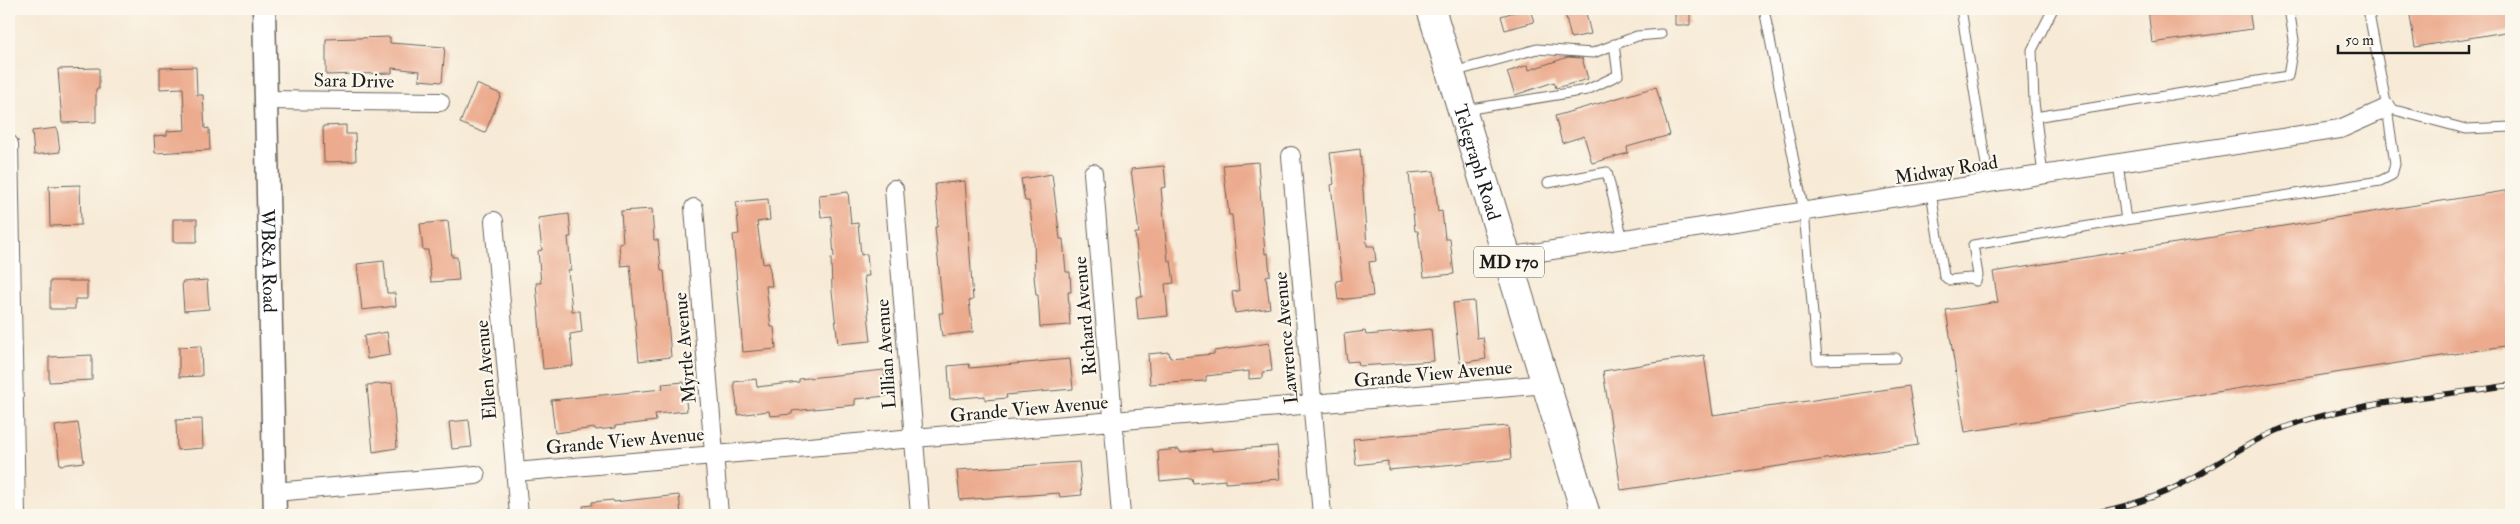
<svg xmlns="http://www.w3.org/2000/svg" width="2520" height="524" viewBox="0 0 2520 524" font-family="'IM FELL Double Pica',serif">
  <rect width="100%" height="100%" fill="#fbf7ec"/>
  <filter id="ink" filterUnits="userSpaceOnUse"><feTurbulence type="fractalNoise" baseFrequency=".02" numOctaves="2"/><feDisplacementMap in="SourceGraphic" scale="10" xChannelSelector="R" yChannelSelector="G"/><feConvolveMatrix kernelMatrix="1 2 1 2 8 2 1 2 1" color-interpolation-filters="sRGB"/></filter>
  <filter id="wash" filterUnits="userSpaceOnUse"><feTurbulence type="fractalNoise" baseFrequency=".0096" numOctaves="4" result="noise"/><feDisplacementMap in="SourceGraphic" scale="20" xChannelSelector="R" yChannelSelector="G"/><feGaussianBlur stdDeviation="1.12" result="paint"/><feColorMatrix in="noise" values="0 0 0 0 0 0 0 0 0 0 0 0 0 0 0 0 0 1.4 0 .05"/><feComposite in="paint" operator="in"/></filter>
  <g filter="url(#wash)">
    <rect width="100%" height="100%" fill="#f7ead6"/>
    <g id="blocks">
      <path fill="#ecab8e" d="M1525,9H1530L1534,22L1505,30L1501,16Z
        M1564,9H1585L1591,34L1571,38Z
        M1675,9H1690V25H1675Z
        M2148,9H2249L2252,29L2152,43Z
        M2409,9H2511V31L2415,47Z
        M390,37V43L445,47L442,82L419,80L420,71L392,68V73L326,75V39Z
        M1568,57L1582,58L1588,79L1556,88L1554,82L1515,95L1507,72L1528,65L1529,70Z
        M196,67L197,95H203L205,129L209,128L210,150L155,153L154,136L167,135V131L185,130L183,88L160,89V68Z
        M99,68V89H96V122L62,123L58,69Z
        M476,84L501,94L485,133L460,123Z
        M1656,87L1670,135L1627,147L1628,153L1592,163L1584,136L1562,143L1555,116Z
        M346,125V134H355L356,161L324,162L323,126Z
        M57,128L60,152L34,155L32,131Z
        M1360,149L1367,246H1374L1376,261L1369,262L1373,296L1338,300L1336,281L1342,280L1331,185L1334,184L1330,153Z
        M1258,162L1265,254L1268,253L1270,275L1266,276L1270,308L1235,313L1232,292L1239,291L1232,215H1229L1223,165Z
        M1164,166L1166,187L1161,188L1168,261H1171L1174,283L1165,284L1168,316L1138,319L1136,297H1142L1135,233H1139L1131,169Z
        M1434,171L1438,212L1442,211L1445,239H1450L1454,274L1424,277L1418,231H1415L1409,173Z
        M1052,174L1060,239H1063L1066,272H1070L1071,292H1068L1070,325L1040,327L1038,295H1036L1034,276L1035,275L1034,241L1029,201H1025L1021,179Z
        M965,181L973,300L969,301L973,332L942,336L939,313H943L935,227H937L938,217L935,184Z
        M80,185L81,225L50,226L49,186Z
        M2511,190V345L1965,432L1946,310L1998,302L1993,272Z
        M848,192L851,224L858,223L861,255L867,254L869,276H864L871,341L838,344L832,291L831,258L834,257L831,216L821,217L819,195Z
        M768,199L770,220L757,222L763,264L769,263L772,286H766L771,327H774L776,349L743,352L733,235L739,234L736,202Z
        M652,209L654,240H658L661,271H664L671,357L639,361L630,265L621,266L619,244L623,243L621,211Z
        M569,214L571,237H568L571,270H568L572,311H580L582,332L570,334L573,366L543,369L536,283H541L538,251L542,250L538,218Z
        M173,219H197V242H173Z
        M448,221L452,257H457L459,280L431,282L428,250H423L420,224Z
        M384,261L387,293H395L396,306L362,310L357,264Z
        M207,280L209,309L184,311L182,282Z
        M50,281H87V299H75V309H50Z
        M1474,301L1477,338L1483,337L1486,359L1460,363L1453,303Z
        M1431,329L1434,361L1359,366L1358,361L1347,362L1344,334L1365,331L1366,335Z
        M387,332L390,355L367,359L364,336Z
        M1269,343L1272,371L1263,372V378L1249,379V371L1206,376V381L1150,384L1148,354L1169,352L1170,358L1214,354V351Z
        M201,346L202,376L179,377V347Z
        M92,355V380L49,382V357Z
        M1704,355L1713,415L1909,386L1918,445L1621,490L1603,371Z
        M1070,359L1073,389L1006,395L1007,398L985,400V396L950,399L948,366L969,364L970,368Z
        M884,370L887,396L855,399V405L792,411V414L770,416L769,411L738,415L734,382L756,379L757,387L799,382V379Z
        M684,382L687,411L655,414L656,421L615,426V428L596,430L595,428L555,433L551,400L663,389L662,384Z
        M392,383L397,448L373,452L367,385Z
        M202,419L203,448L177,450L176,420Z
        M469,420L472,447L452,449L449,422Z
        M78,423L84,462L60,465L55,426Z
        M1508,426L1511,459L1388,470V461L1356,465L1353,439Z
        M1277,446L1280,479L1225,483V480L1193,483L1192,478L1160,481L1158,451L1179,449L1180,452L1212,449V451Z
        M1079,462L1082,495L1060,497L1059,493L960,500L957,470Z
        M679,495L681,515H584L583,506L592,505V502L613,500L614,502Z"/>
    </g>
  </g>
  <g filter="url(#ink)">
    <use href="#blocks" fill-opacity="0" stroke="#69645d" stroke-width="1"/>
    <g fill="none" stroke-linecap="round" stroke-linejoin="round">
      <g stroke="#69645d" stroke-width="11">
        <path id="service" d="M1764,9L1804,212L1817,360L1896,358
          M1961,9L1989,183
          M1453,72L1537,49L1593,53L1637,36L1661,34
          M2387,108L2466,129L2511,127
          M1465,110L1587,90L1618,75L1614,44
          M2035,117L2288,76L2294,40L2289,9
          M2043,175L2034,102L2032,50L2053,9
          M1548,183L1607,172L1623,240
          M1931,192L1944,276L1949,280L1970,278L1976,281L1978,275L1973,245L2126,220L2118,164
          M2126,220L2380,181L2392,175L2395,164L2387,108L2368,9"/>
      </g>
      <g stroke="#69645d" stroke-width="20">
        <path id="minor" d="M266,100L440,102
          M9,144L16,515
          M1291,156L1322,515
          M1093,173L1121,515
          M894,189L920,515
          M694,208L719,515
          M494,221L519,515
          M1507,257L2340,129L2387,108
          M515,472L1547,384
          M274,492L476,475"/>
      </g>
      <g stroke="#69645d" stroke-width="25">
        <g id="tertiary">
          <path id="s1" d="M264,9L275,515"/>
        </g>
      </g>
      <g stroke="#69645d" stroke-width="30">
        <g id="primary">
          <path id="s2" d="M1431,9L1586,515"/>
        </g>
      </g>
      <use href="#service" stroke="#fff" stroke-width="9"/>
      <use href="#minor" stroke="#fff" stroke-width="18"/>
      <use href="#tertiary" stroke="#fff" stroke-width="22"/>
      <use href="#primary" stroke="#fff" stroke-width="28"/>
      <g stroke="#1c1c1c" stroke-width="5.5">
        <path id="rail" d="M2083,515C2118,509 2156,499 2187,481C2223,461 2255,437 2294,424C2363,401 2440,396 2511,385"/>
      </g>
      <use href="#rail" stroke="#fbf7ec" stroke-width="4" stroke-dasharray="11" stroke-linecap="butt"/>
    </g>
  </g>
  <g text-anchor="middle" stroke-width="4.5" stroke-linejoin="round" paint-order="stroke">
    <rect fill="#fbf7ec" stroke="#5f5e5a" stroke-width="1" x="1474" y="246.5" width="70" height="31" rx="4"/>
    <g font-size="18" font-weight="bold" fill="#1c1c1c">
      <text x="1509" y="268">MD 170</text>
    </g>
    <g font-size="19" fill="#1c1c1c" stroke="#fbf7ec">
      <text transform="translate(354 80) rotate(1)" y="7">Sara Drive</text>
      <text dy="7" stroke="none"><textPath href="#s2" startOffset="160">Telegraph Road</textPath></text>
      <text transform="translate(1946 169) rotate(-9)" y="7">Midway Road</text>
      <text dy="7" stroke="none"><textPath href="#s1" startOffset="252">WB&amp;A Road</textPath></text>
      <text transform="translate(1084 316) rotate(-95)" y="7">Richard Avenue</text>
      <text transform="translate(1285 338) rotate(-95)" y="7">Lawrence Avenue</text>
      <text transform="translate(684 348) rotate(-95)" y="7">Myrtle Avenue</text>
      <text transform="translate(885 354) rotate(-94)" y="7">Lillian Avenue</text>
      <text transform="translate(485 370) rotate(-95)" y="7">Ellen Avenue</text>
      <text transform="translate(1433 373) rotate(-5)" y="7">Grande View Avenue</text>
      <text transform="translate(1029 408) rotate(-5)" y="7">Grande View Avenue</text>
      <text transform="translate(625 440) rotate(-5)" y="7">Grande View Avenue</text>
    </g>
  </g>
  <rect width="2520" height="524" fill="none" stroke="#fbf7ec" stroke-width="30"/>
  <path d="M2338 45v8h131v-8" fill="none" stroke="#1c1c1c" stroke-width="2.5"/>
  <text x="2345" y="45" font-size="15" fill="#1c1c1c" stroke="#fbf7ec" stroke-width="4" paint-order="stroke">50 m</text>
</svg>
